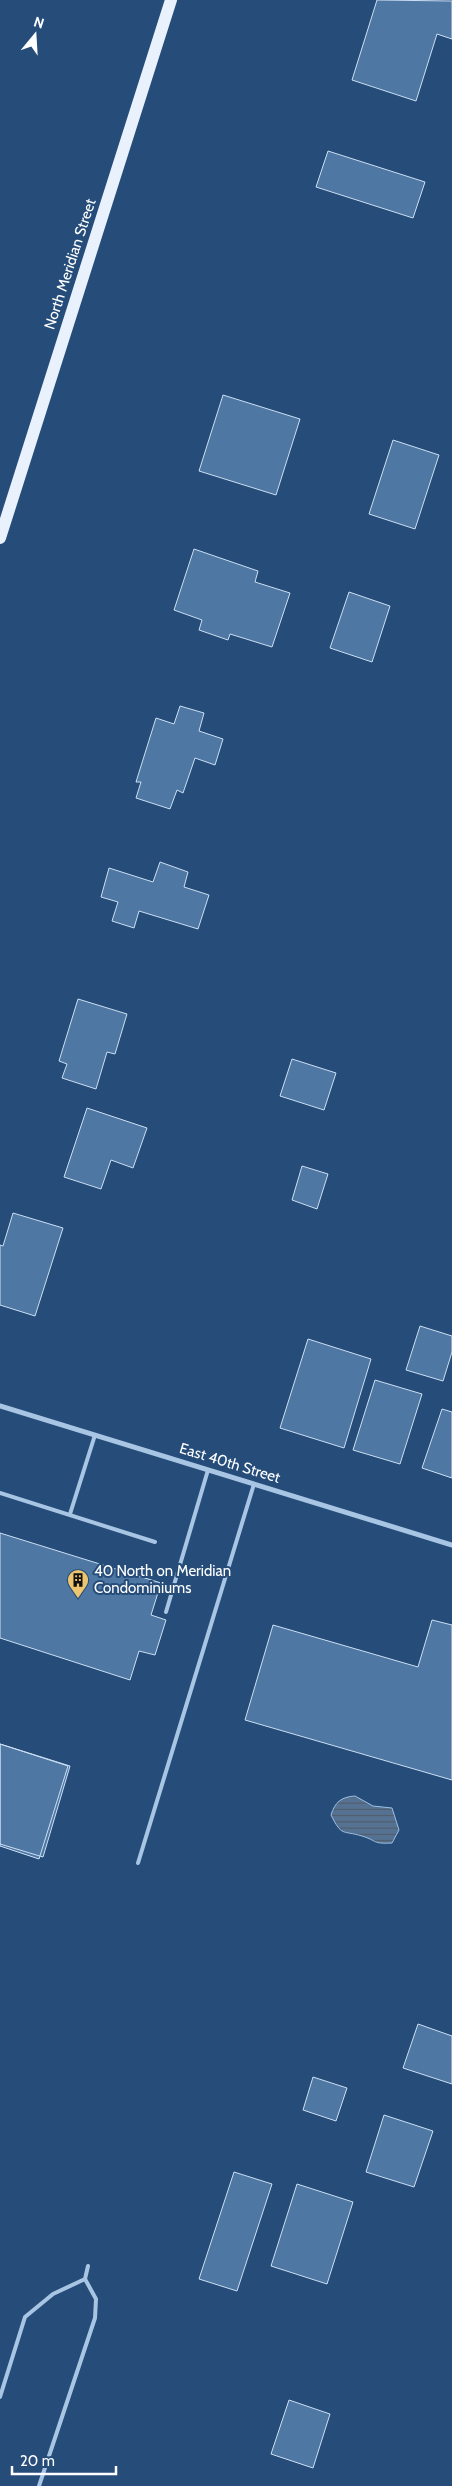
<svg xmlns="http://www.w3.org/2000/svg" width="452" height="2486" viewBox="0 0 452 2486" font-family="Cabin,sans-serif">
  <defs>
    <pattern id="water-rules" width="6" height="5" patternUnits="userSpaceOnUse" patternTransform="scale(1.25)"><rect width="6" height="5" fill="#567293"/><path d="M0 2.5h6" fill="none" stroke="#505d6c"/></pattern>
  </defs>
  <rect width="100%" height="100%" fill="#264d7a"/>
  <path fill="url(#water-rules)" stroke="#9dc0e4" d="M355,1796L373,1806L392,1808L399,1830L392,1843C372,1844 378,1841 362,1836C342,1830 342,1837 331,1815C335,1802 341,1797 355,1796Z"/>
  <path fill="#4e77a3" stroke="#ccdff3" d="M377,0L452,1V39L437,34L416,101L352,80Z
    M328,151L425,182L413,218L316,187Z
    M223,395L300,419L276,495L199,471Z
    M393,440L439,455L415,529L369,514Z
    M194,549L258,571L255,582L290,593L272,647L230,634L228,640L199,630L202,620L174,610Z
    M349,592L390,606L372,662L330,648Z
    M180,706L204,713L199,731L223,739L215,765L195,758L183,793L177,790L170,809L136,798L141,782H136L156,718L174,724Z
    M160,862L188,872L184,887L209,895L198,929L139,911L134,928L112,921L118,902L101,897L109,868L153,882Z
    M78,999L127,1014L115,1054L107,1052L96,1089L62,1078L67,1064L59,1061Z
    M292,1059L336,1073L324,1110L280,1096Z
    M87,1108L147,1128L133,1168L111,1160L101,1189L64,1177Z
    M302,1166L328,1174L317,1209L292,1200Z
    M13,1213L63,1228L35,1316L0,1305V1245L3,1246Z
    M420,1326L452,1336V1352L443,1381L406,1370Z
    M308,1339L371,1359L344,1448L280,1428Z
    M375,1380L422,1394L400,1464L353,1450Z
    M442,1409L452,1412V1478L422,1468Z
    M0,1533L161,1583L151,1615L166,1620L155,1655L139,1651L130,1680L0,1638Z
    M432,1620L452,1625V1780L245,1720L273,1625L418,1667Z
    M0,1744L68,1766L39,1859L0,1846Z
    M0,1744L70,1766L43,1857L0,1844Z
    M418,2024L452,2036V2084L403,2068Z
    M313,2077L347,2088L336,2121L303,2110Z
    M384,2115L433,2131L414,2187L366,2172Z
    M234,2172L272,2184L237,2291L199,2279Z
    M297,2184L353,2202L327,2284L271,2266Z
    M289,2400L330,2414L313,2468L271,2454Z"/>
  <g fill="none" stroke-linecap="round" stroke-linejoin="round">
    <path stroke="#a9c5e4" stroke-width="4" d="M0,1493L155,1542
      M70,1514L95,1435
      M166,1612L208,1470
      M138,1863L254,1484
      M0,2397L25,2317L53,2294L85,2279
      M39,2486L95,2318L96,2299L85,2279L88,2266"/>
    <path stroke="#a9c5e4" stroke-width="5" d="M0,1406L452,1545"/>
    <path stroke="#e9f1fc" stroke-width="12" d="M0,538L171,0"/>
  </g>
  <defs>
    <g id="building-pin" transform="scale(1.125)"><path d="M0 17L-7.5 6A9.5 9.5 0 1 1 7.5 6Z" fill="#edc56e" stroke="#264d7a"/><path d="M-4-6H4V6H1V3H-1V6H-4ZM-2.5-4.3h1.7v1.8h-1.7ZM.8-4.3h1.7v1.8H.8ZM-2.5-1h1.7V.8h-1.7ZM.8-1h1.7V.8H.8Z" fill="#111"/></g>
  </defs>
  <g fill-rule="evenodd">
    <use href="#building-pin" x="78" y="1580"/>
  </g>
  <g text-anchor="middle" stroke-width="4" stroke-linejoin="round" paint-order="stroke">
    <g font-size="15" fill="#fff" stroke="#264d7a">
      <text transform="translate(70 264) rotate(-72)" y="5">North Meridian Street</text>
      <text transform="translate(230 1463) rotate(17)" y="5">East 40th Street</text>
    </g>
    <g font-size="15" fill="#fff" stroke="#264d7a" text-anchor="start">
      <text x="94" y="1576">40 North on Meridian<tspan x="94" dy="17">Condominiums</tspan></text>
    </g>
  </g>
  <g transform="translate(35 35) rotate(18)" stroke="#264d7a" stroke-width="4" paint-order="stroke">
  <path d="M0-4L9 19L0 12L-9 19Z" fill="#ffffff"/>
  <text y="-8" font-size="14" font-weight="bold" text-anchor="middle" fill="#ffffff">N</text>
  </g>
  <path d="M12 2466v8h104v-8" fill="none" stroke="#ffffff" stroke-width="2.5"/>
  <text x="20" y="2466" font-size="15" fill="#ffffff" stroke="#264d7a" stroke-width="4" paint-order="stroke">20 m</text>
</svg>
